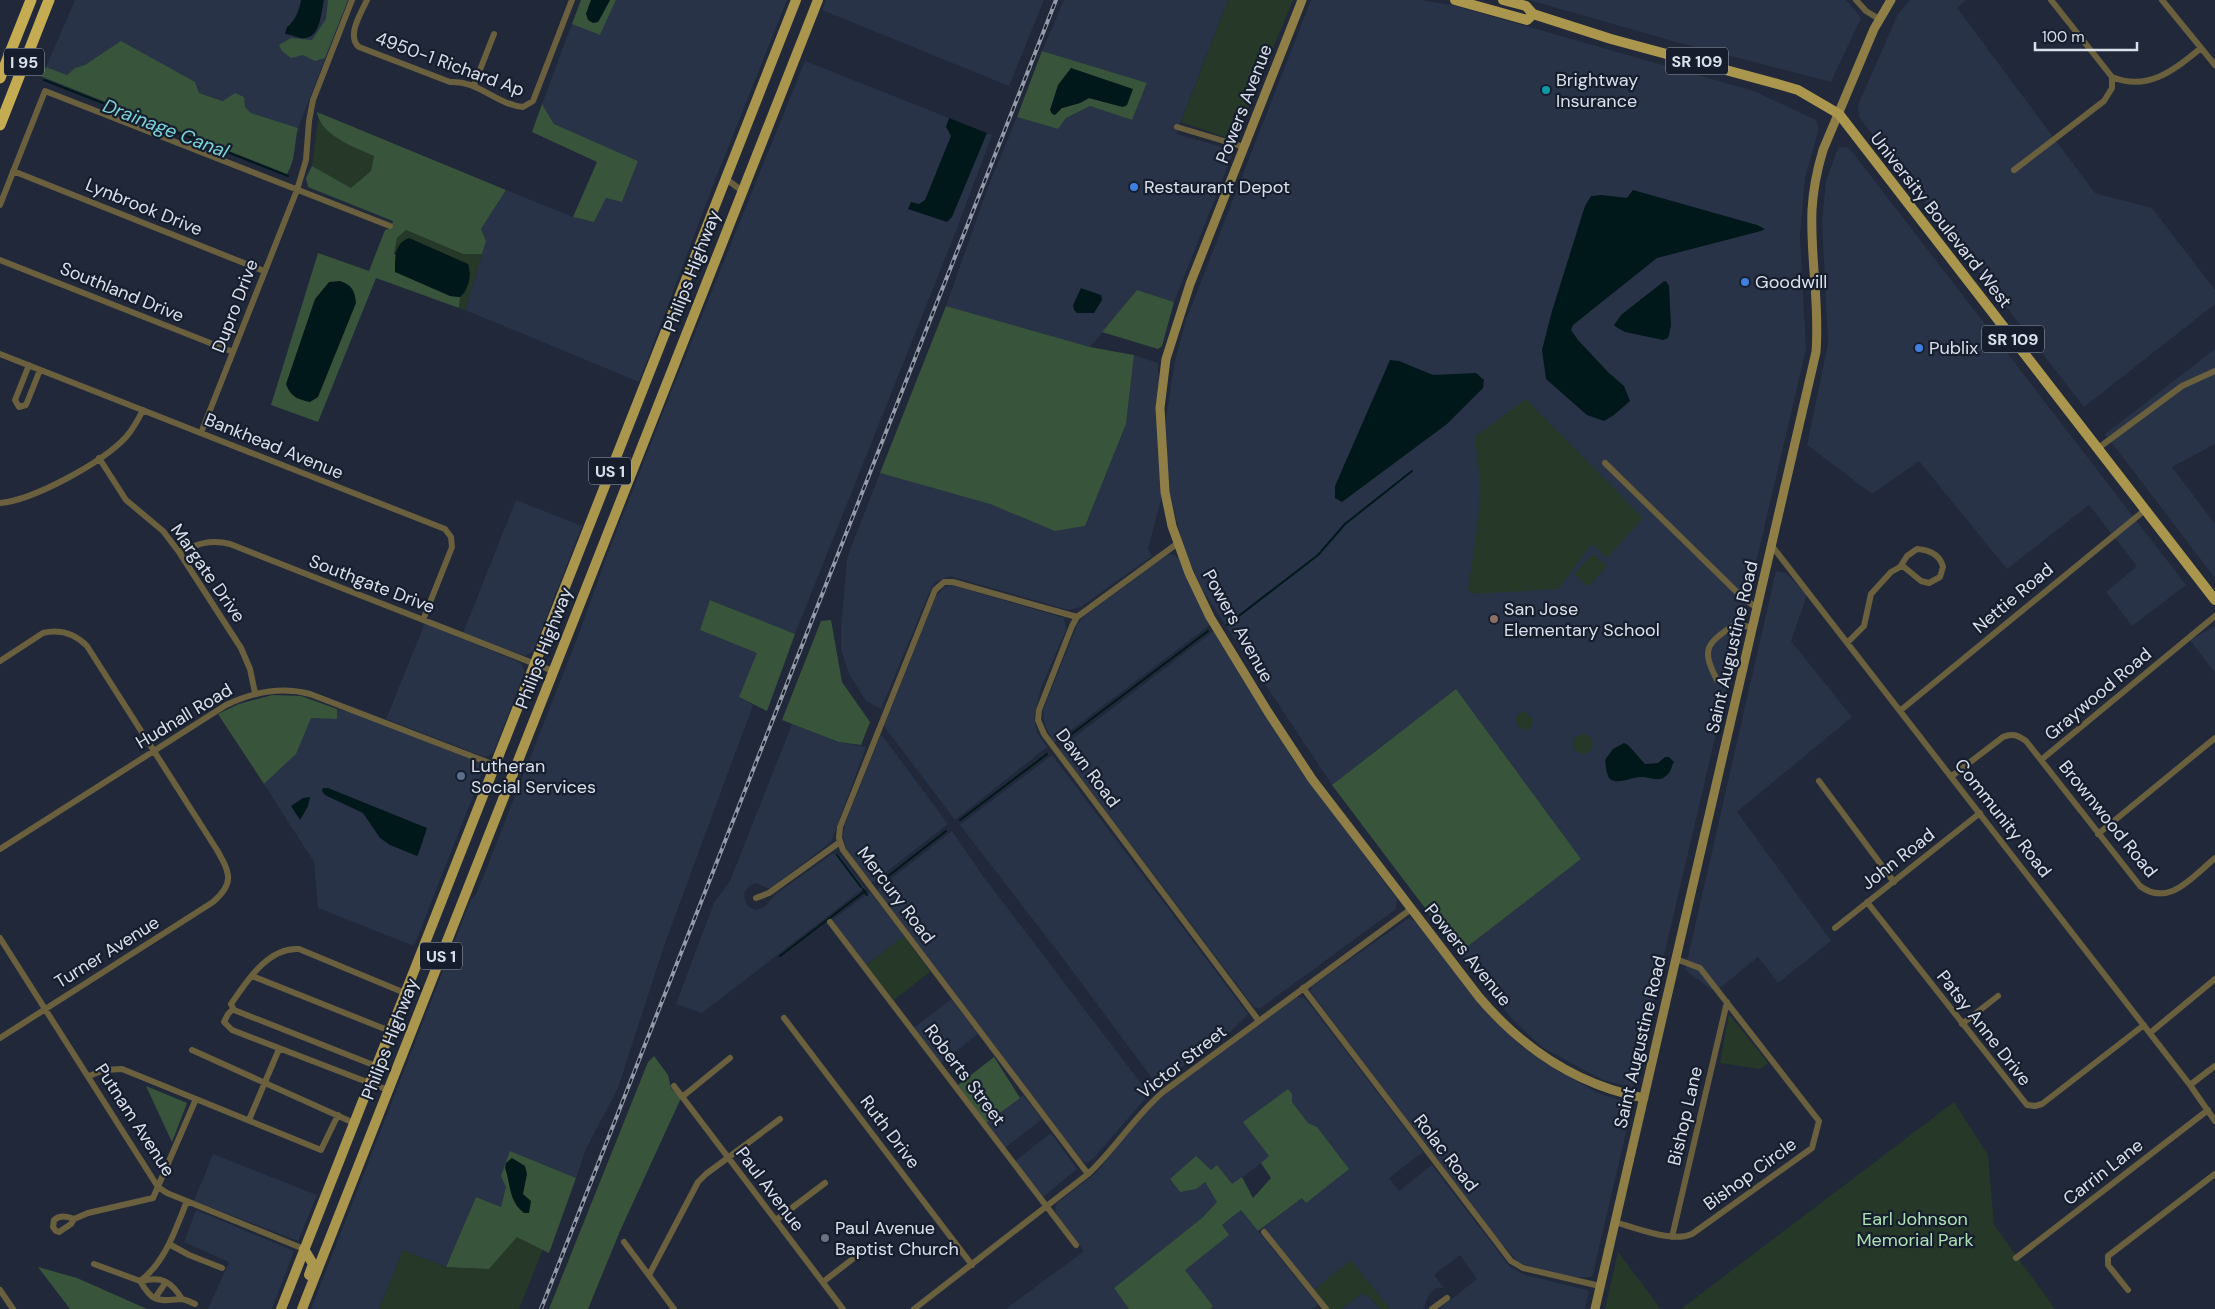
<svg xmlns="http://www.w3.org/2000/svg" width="2215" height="1309" viewBox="0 0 2215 1309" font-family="'DM Sans',sans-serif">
  <rect width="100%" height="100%" fill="#202839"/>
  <path fill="#283348" d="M75,0H348L298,128L251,113L245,107L199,93L121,42L85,65L75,68L67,75L46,67Z
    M616,0H787L712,188L639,382L465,310L486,241L481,229L506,190L573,217L594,222L606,198L622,202L638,161L554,124L542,104L572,24L600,35Z
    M826,0H1044L1009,86L822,10Z
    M1064,0H1228L1176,134L1230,149L1232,156L1174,302L1137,290L1090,347L946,306L988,187L1017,117L1058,129L1066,118L1090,106L1132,120L1147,84L1042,51Z
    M1311,0H1421L1452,5L1754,91L1816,120L1819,128L1805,178L1800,235L1806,349L1633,1088L1603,1080L1543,1048L1513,1020L1459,953L1581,859L1456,689L1332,785L1201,588L1183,546L1168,486L1167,467L1166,418L1175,361L1186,320Z
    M1529,0H1846L1861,18L1831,82L1676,42Z
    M1910,0H1966L1957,8L2095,193L2152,208L2215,290V304L2084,407L1859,117L1858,105L1898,14Z
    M805,61L992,135L956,231L795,634L711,600L700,630L758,653L739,697L753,705L665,943L618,1088L586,1149L576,1178L510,1151L506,1187L501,1207L476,1197L446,1267L403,1250L379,1309H311L471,899L476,895L580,631L606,558L669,397Z
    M1847,147L1850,149L2186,585L2132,626L2106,592L2137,566L2089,505L2007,569L1919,461L1872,494L1807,445L1828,344L1822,221L1826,181L1838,148Z
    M2215,349V444L2172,467L2215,524V578L2105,434Z
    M1134,355L1158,363L1162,496L1148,549L1152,556L1081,607L1068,610L950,576L937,581L932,586L881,709L866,701L849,674L841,649V627L847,558L880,473L990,504L1055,531L1085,526L1126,424Z
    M516,500L582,526L533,652L525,656L463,633Z
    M1172,554L1179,558L1193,591L1211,624L1054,743L1044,723L1043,710L1078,623L1087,614L1167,555Z
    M1776,571L1786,573L1807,595L1791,641L1852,717L1737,812L1831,941L1778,983L1758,957L1715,992L1685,970Z
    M952,585L1064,618L1066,630L1041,688L1034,717L1037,732L1047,747L955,820L884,726L936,596L944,587Z
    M425,623L519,662L522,665L525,672L494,751L490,755L485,757L386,719Z
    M2215,626V673L2190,640Z
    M1215,630L1295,762L1397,899L1396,909L1259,1009L1253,1006L1059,749Z
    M337,709L363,716L483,764L484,768L414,946L318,908L314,862L264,784L295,755L311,718L337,719Z
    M792,724L839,742L866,747L831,842L771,888H767L756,883L749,886L744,893L745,900L749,907L756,910L764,907L777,893L832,854H839L864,888L702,1013L676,1004L714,903L730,881Z
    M881,734L948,824L871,884L847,851L843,835L845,824Z
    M1052,755L1248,1014L1228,1034L1157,1085L1065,961L960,825Z
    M952,831L983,876L1149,1094L1094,1158L1086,1163L1080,1158L877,890Z
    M870,892L904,936L866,965L832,920Z
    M1409,918L1417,923L1495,1021L1521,1046L1560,1072L1598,1093L1629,1103L1632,1107L1592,1277H1574L1533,1268L1518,1262L1495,1236L1310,991L1312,986Z
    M1297,997L1305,998L1423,1152L1389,1178L1399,1191L1432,1165L1510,1267L1525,1275L1587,1290L1589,1292L1585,1309H1439L1477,1279L1460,1255L1434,1275L1444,1288H1436L1429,1294L1423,1309H1390L1351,1261L1314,1290L1263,1228L1302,1198L1306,1203L1317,1127L1308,1123L1292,1102V1094L1269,1157L1232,1185L1217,1165L1211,1170L1170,1179L1180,1192L1205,1182L1217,1202L1202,1218L1114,1288L1129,1309H1006L1084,1251L1058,1217L1055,1211L1057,1203L1096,1173L1140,1117L1163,1096Z
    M951,999L978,1034L941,1063L914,1028Z
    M1023,1095L1042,1119L1005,1148L986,1123Z
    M1051,1133L1077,1169L1043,1197L1015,1161Z
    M213,1154L317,1195L298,1241L194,1201Z
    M196,1210L294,1251L272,1309H208L229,1262L184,1242Z
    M1241,1210L1318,1305L1313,1309H1210L1213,1306L1185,1270L1228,1235L1222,1225Z
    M1363,1293L1372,1299L1380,1309H1341Z"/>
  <path fill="#263828" d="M1228,0H1293L1237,135L1231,139L1181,122Z
    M318,120L338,139L374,156L371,171L351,188L312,166Z
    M406,230L463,254H482L465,310L459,308L460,297L466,292L402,241L394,254L397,238Z
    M1526,399L1643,518L1607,558L1592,544L1558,589L1473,594L1468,589L1478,523L1480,483L1475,437Z
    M1593,554L1607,566L1588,587L1574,574Z
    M1521,712H1525L1533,719L1532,726L1527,731L1517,726L1516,717Z
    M1573 744a10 10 0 1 1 20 0a10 10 0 1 1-20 0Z
    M904,936L930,972L894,1000L866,965Z
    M1729,1014L1768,1063L1760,1069L1720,1063Z
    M1954,1102L1988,1155L1994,1225L2055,1309H1681Z
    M517,1236L543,1249L519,1309H379L403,1250L446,1267L489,1269Z
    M1618,1252L1661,1309H1605Z
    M1351,1260L1390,1309H1380L1372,1299L1363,1293L1341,1309H1329L1314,1290Z"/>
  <path fill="#38553c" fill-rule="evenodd" d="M328,0H348L325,58L315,61L303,55L291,58L282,51L279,45L291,38L312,40L326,19Z
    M581,0H591L586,14L598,22L610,0H616L600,35L572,24Z
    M121,41L195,82L199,93L223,101L235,93L244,97L245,107L251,113L298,128C294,144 296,159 287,174L40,76L46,67L67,75L75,68L85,65Z
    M1042,51L1147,83L1132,120L1090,106L1066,118L1058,129L1017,117ZM1071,68L1123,107L1089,98L1080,103L1062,108Z
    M542,104L554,124L638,161L622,202L606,198L594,222L573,217L597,162L532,132Z
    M317,112L506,190L481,229L486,241L482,254H463L406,230L397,238L394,254L450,296L460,297L459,308L376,278L318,422L271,405L318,253L369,271L385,230L391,228L393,221L308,187L306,178L312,166L351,188L371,171L374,156C354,147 320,135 317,112Z
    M1137,290L1174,302L1162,346L1158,349L1102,332Z
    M946,306L1090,347L1134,355L1126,424L1085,526L1055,531L990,504L880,473Z
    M710,600L795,634L767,711L739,697L757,653L700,630Z
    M831,620L842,682L870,722L861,745L839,742L782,720L821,621Z
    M1456,689L1581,859L1459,953L1332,785Z
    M272,695L301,696L337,709V719L311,718L296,754L264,784L218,714L239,704Z
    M654,1056L668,1075L671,1088L681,1098L620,1231L588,1309H549L648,1062Z
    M994,1057L1020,1098L986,1123L958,1085Z
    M146,1086L187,1103L172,1142Z
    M1288,1089L1292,1094V1102L1308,1123L1317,1127L1349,1169L1306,1203L1302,1198L1258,1231L1241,1210L1222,1225L1229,1235L1185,1270L1213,1306L1210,1309H1129L1114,1288L1202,1218L1217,1202L1205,1182L1196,1189L1180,1192L1170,1179L1196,1156L1211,1170L1217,1165L1232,1184L1242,1177L1253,1198L1271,1178L1261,1163L1269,1156L1243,1122Z
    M510,1151L576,1178L549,1253L517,1237L489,1269L446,1267L476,1197L501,1207L506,1187L501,1176Z
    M38,1267L77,1278L147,1309H70Z"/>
  <path fill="#00181a" d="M301,0H324C321,11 321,37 305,38C298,39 291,34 285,34L287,27C294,23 300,9 301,0Z
    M591,0H610L598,22L593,23L588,20L586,14Z
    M1071,68L1133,89L1127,105L1123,107L1089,98L1080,103L1062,108L1055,115L1052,114L1050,110L1058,85Z
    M949,118L987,133L952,217L947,222L908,209L911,202L919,204L925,200L951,136L946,127Z
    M1633,190L1757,225L1765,229L1761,231L1657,258L1573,325L1571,330L1578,340L1608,372L1624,386L1630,401L1614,415L1604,421L1587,415L1546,379L1542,350L1552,311L1585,206L1591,196L1602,195L1627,198Z
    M409,238L468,264C472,275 469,289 460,297L450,296L395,272C395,257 394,244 409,238Z
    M340,281C352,285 355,291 356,303L318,397L310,402C297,399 291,397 286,384L315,299L329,282Z
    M1666,281L1669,286L1671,326L1668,338L1663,340L1625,332L1616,327L1614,325L1621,315L1663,282Z
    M1081,288L1101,295L1102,300L1094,313H1077L1074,310L1073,305Z
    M1390,360L1399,361L1433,375L1476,373L1484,380L1483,388L1447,424L1342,502L1335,498V486Z
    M1624,743L1628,745L1645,764L1658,763L1665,757H1669L1674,762C1671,766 1672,771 1667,775C1658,784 1651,776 1641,777C1633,777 1617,785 1610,779C1606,775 1606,765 1605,760L1613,749Z
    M323,788H328L427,828L418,855L417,856L390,845L380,838L363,813L325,795L322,791Z
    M310,797L308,806L300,820L291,806L303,798Z
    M512,1158L525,1166L527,1174L523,1194L531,1201L529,1213H524C508,1201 511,1184 505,1168L506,1163Z"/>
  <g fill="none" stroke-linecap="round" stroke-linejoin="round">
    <path stroke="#00181a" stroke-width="2" d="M44,80L288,176
      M1227,625L1318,555L1345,524L1412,471
      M1061,742L1208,631
      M960,820L1047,754
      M837,855L861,887
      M878,884L946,831
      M863,889L867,895
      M780,956L865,891"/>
    <path stroke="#6a603e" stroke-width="6" d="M367,0C361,13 346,36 359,47L450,82C478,80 495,104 523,107L533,101L572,0
      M1856,0L1866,11L1879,19
      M2051,0L2112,77
      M2162,0L2215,65
      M2112,77C2149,92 2175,69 2201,48
      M474,85L494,34
      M1177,127L1244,147
      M2014,170L2104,101L2112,88V77
      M13,171L264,271
      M726,179L741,190
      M0,205L45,91L390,226
      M0,260L233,352
      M0,354L445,529L451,537L452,547L423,620
      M29,365L15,400L19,407L26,405L40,370
      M201,433L297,190L306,160L309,121L313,100L352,0
      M2097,449L2182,386L2215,371
      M99,458L126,500L163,531L179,552L241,648L250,669L255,693
      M1605,463L1743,598L1757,608
      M0,503C34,500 103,462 126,437C133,429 138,420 143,410
      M1178,543L1077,617L1072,626L1039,710L1038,720L1044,734L1259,1021
      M1772,546L2190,1085L2215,1121
      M179,552C197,544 210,539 230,544L553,671
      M1077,617L953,582H944L935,590L840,827L839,838L843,850L1088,1174
      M1848,642L1864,626L1871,594L1891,572L1900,567H1904L1921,581L1929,583L1940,577L1943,567C1940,554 1929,550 1917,549L1907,556L1900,567
      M0,661L43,633C60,629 74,633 87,646L217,850C230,873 235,883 213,902L0,1038
      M1717,680C1701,649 1706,644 1734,625L1753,627
      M1901,710L2145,510
      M2041,760L2215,616
      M1952,776L2003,737C2012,733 2018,735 2026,741L2140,886C2169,908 2193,876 2215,858
      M1819,781L1894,882
      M2098,834L2215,738
      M0,849L226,705C253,692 280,686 310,694L513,772
      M756,898L769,893L840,842
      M1867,902L2027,1105L2035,1106L2042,1104L2144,1025
      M830,922L1076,1245
      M1835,928L1980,813
      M0,938L158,1187L167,1193L304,1249
      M252,976L390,1031
      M1303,988L1511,1261L1523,1268L1600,1286
      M233,1009L228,1014L224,1022L232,1030L388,1090
      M784,1018L972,1265
      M1962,1024L1998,996
      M2150,1033L2215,979
      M192,1050L354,1123
      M376,1066L234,1010L231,1004C247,981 268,947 299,949L405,993
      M2190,1085L2215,1066
      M674,1086L843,1309
      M682,1097L730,1058
      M196,1099L321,1150L338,1115
      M249,1120L279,1049
      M74,1219L71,1224L59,1232L56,1231L53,1227L54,1220C60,1215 66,1216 74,1219L88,1213L153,1198L196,1099L122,1069L104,1070L89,1076
      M776,1220L825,1183
      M1615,1222C1635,1228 1673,1243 1692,1234L1812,1148L1819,1121L1700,968L1676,959
      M1264,1232L1326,1309
      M1672,1237L1727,1002
      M624,1242L674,1309
      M169,1244L189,1255L222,1268
      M2016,1258L2208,1110
      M94,1264L140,1281C153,1303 157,1301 180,1299C185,1299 191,1302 195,1304
      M649,1275L698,1182L706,1174L780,1119
      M140,1281C165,1263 176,1228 187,1201
      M142,1281C161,1276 171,1281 182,1299
      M823,1282L868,1247
      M0,1290L13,1309
      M2128,1290L2108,1265V1256L2215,1174
      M155,1298L166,1282
      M914,1309L1088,1174C1115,1149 1134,1117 1163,1092L1411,909
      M1432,1309L1447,1298"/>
    <path stroke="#8f7f47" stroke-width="9" d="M1302,0L1190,284L1166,359L1160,408L1165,492L1172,526L1189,573L1210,617L1268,712L1312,779L1479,997C1523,1049 1577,1085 1644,1098
      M1595,1309L1816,352C1820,304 1810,258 1812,210C1813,190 1817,170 1823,150L1874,29L1891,0"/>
    <path stroke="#ab964d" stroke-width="10" d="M1455,0L1527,20L1533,14
      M1503,0L1526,6L1533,14L1611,39L1781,85L1798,90L1839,114L2215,600
      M304,1249L313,1264L309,1275
      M281,1309L796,0
      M302,1309L818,0"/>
    <path stroke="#c5ac52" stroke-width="11" d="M0,78L31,0
      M0,125L49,0"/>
    <g stroke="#959ca9" stroke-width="4">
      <path id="rail" d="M541,1309L1056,0"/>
    </g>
    <use href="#rail" stroke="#161e2e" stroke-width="2" stroke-dasharray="5.5" stroke-linecap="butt"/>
  </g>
  <circle fill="#0f9aa8" stroke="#161e2e" stroke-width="2" cx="1546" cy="90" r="5"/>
  <g fill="#3f7fe0" stroke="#161e2e" stroke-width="2">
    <circle cx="1134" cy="187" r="5"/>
    <circle cx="1745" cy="282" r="5"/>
    <circle cx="1919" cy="348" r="5"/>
  </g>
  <circle fill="#8d6e63" stroke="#161e2e" stroke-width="2" cx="1494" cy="619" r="5"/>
  <circle fill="#5c6f8a" stroke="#161e2e" stroke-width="2" cx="461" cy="776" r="5"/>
  <circle fill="#6b7280" stroke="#161e2e" stroke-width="2" cx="825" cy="1238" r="5"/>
  <g text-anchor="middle" stroke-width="4.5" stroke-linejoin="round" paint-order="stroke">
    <g fill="#161e2e" stroke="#9fa6b2" stroke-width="1">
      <rect x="1666" y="47.5" width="62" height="27" rx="4"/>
      <rect x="4" y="48.5" width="40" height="27" rx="4"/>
      <rect x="1982" y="325.5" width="62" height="27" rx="4"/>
      <rect x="589" y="457.5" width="42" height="27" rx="4"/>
      <rect x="420" y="942.5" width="42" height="27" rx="4"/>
    </g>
    <g font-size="16" font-weight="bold" fill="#dae0eb">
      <text x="1697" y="67">SR 109</text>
      <text x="24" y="68">I 95</text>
      <text x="2013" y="345">SR 109</text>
      <text x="610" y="477">US 1</text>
      <text x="441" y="962">US 1</text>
    </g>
    <g font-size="18" fill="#dae0eb" stroke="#161e2e">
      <text transform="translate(450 64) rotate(20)" y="6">4950-1 Richard Ap</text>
      <text transform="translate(1244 104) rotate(-69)" y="6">Powers Avenue</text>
      <text transform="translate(144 207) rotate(22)" y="6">Lynbrook Drive</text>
      <text transform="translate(1941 220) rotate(52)" y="6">University Boulevard West</text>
      <text transform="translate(692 271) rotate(-69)" y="6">Philips Highway</text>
      <text transform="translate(122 292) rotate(22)" y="6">Southland Drive</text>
      <text transform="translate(235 306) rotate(-69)" y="6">Dupro Drive</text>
      <text transform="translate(274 446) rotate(22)" y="6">Bankhead Avenue</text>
      <text transform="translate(208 573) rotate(55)" y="6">Margate Drive</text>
      <text transform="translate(372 584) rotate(21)" y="6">Southgate Drive</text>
      <text transform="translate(2013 598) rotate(-40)" y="6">Nettie Road</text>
      <text transform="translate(1238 626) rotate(61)" y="6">Powers Avenue</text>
      <text transform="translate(1732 647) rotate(-77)" y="6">Saint Augustine Road</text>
      <text transform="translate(544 648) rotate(-69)" y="6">Philips Highway</text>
      <text transform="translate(2098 694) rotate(-40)" y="6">Graywood Road</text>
      <text transform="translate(184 716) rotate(-31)" y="6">Hudnall Road</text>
      <text transform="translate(1088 768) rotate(53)" y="6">Dawn Road</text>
      <text transform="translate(2003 818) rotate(52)" y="6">Community Road</text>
      <text transform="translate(2108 819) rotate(51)" y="6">Brownwood Road</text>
      <text transform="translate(1898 859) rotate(-38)" y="6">John Road</text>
      <text transform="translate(896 895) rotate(53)" y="6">Mercury Road</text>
      <text transform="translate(107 952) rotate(-32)" y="6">Turner Avenue</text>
      <text transform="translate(1468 955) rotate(51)" y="6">Powers Avenue</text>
      <text transform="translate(1984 1028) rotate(52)" y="6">Patsy Anne Drive</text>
      <text transform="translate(390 1039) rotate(-69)" y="6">Philips Highway</text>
      <text transform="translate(1640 1042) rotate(-77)" y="6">Saint Augustine Road</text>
      <text transform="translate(1182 1062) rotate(-38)" y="6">Victor Street</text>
      <text transform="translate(965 1075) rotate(53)" y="6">Roberts Street</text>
      <text transform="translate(1685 1116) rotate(-77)" y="6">Bishop Lane</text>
      <text transform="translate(135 1120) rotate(57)" y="6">Putnam Avenue</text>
      <text transform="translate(890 1132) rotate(53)" y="6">Ruth Drive</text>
      <text transform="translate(1446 1153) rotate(52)" y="6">Rolac Road</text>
      <text transform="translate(2103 1172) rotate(-38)" y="6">Carrin Lane</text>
      <text transform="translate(1750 1174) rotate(-36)" y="6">Bishop Circle</text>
      <text transform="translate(770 1189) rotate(53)" y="6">Paul Avenue</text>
    </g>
    <g font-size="18" fill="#dae0eb" stroke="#161e2e" text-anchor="start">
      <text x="1556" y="86">Brightway<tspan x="1556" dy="21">Insurance</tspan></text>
      <text x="1144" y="193">Restaurant Depot</text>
      <text x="1755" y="288">Goodwill</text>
      <text x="1929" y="354">Publix</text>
      <text x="1504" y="615">San Jose<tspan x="1504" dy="21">Elementary School</tspan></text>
      <text x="471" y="772">Lutheran<tspan x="471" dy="21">Social Services</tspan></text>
      <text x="835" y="1234">Paul Avenue<tspan x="835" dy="21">Baptist Church</tspan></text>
    </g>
    <g font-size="18" fill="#aee3b4" stroke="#161e2e">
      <text x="1915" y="1225">Earl Johnson<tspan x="1915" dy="21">Memorial Park</tspan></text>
    </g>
    <g font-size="19" font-style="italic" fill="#7dd4d8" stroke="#161e2e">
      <text transform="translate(166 128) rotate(21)" y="7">Drainage Canal</text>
    </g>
  </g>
  <path d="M2035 42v8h102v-8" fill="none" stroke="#dae0eb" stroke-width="2.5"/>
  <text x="2042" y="42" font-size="15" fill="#dae0eb" stroke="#161e2e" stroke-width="4" paint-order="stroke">100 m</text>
</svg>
